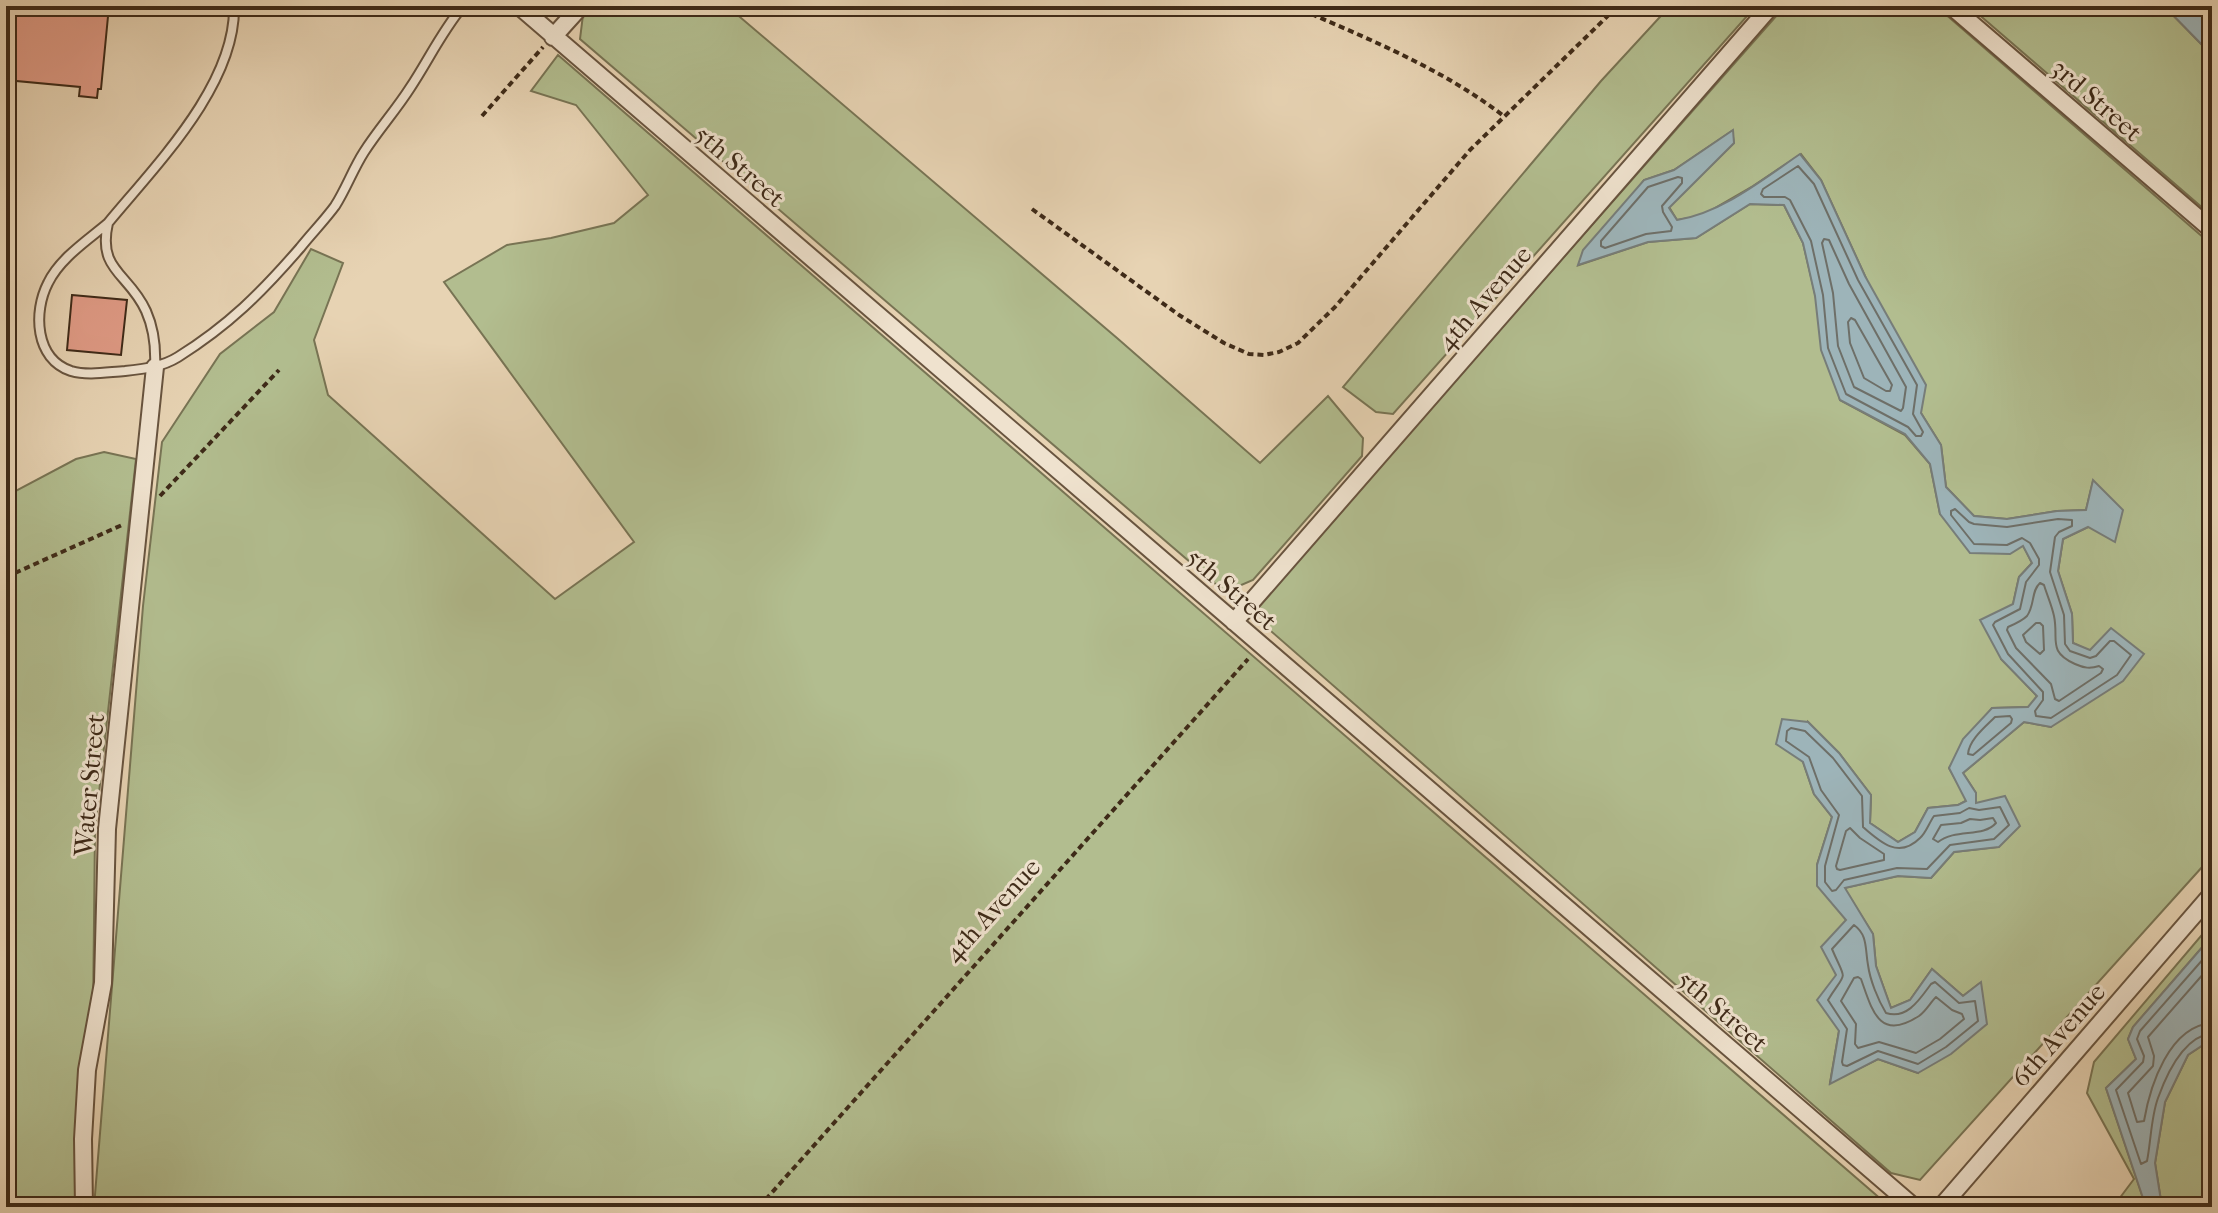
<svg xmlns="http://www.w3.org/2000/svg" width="2218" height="1213" viewBox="0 0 2218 1213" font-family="'IM FELL French Canon',serif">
  <rect width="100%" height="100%" fill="#e7d3b3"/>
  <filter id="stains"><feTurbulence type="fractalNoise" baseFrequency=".0025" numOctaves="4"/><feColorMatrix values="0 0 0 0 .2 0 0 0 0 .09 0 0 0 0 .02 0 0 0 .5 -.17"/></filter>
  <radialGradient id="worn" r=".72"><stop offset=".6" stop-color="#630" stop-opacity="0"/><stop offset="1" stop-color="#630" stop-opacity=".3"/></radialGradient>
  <path fill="#b2bd8f" stroke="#787454" stroke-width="2" fill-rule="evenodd" d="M593,6H727L1117,338L1260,463L1328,396L1363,438L1362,456L1253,580L1225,592L580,39L583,15Z
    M1670,6H1756L1393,414L1376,412L1343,387L1601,81Z
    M1785,6H1936L2212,245V856L1920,1180L1891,1173L1264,625L1257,608L1265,596ZM1732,131L1734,143L1669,207L1677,220L1701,216L1753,186L1801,154L1821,180L1865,276L1921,413L1941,445L1946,487L1974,516L2007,519L2057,511L2086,510L2093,481L2088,527L2063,539L2058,571L2072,614L2073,643L2090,651L2051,727L2024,722L1963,773L1976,793V803L1998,847L1954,852L1931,878L1898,876L1844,888L1873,934L1876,966L1891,1008L1910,1000L1932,969L1963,996L1980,983L1918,1073L1878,1059L1830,1083L1839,1031L1836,976L1846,920L1817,865L1832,817L1814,794L1803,762L1808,722L1839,753L1871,795L1870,823L1898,842L1915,832L1928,808L1958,805L1967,800L1949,768L1992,708L2029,707L2037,696L2001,659L2019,577L2032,563L2023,545L1940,514L1930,464L1905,435L1840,400L1803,243L1784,205L1750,204L1696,238L1648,242L1579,265L1644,180L1674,170Z
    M1969,6H2164L2212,55V216Z
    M558,55L1890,1207H94L143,606L162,442L220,354L274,312L311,249L343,263L314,340L328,395L555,599L634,542L444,282L507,245L551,238L614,223L648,195L576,105L531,91Z
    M104,452L136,459L95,829L93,1016L79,1074L76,1207H6V496L76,459Z
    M2212,923V936L2133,1027L2128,1039L2136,1059L2106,1088L2146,1207H2113L2134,1179L2087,1093L2094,1062Z
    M2212,1039V1207H2162L2155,1163L2165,1102L2188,1055Z"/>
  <path fill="#9db4b9" stroke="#777d79" stroke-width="2" d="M2164,6H2212V55Z
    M1733,130L1734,143L1669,208L1677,220C1723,212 1762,180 1800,154L1821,180L1865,276L1926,385L1921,413L1941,445L1946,487L1974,516L2007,519L2057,511L2086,510L2093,480L2123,510L2115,542L2088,527L2063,539L2058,571L2072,614L2073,643L2090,650L2111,628L2144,654L2123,681L2051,727L2024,722L1963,773L1976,793V803L2005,796L2020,826L1999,847L1954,852L1931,878L1898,876L1845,888L1873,934L1876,966L1891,1008L1910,1000L1932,969L1963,996L1981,982L1987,1024L1951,1054L1918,1073L1878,1059L1830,1084L1839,1031L1817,1000L1836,975L1821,947L1846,920L1817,886V865L1832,817L1814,794L1803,762L1776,744L1782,719L1808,722L1839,753L1871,795L1870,823L1898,842L1915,832L1928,808L1958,805L1966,801L1949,768L1963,739L1992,708L2028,707L2037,696L2001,659L1980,620L2013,604L2019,577L2032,563L2023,546L2010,554L1970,553L1940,514L1930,464L1905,434L1840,400L1821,350L1815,296L1803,243L1784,205L1750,204L1696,238L1648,242L1578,265L1583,250L1644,180L1674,170Z
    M2212,936V1039L2188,1055L2165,1102L2155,1163L2162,1207H2146L2106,1088L2136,1059L2128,1039L2133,1027Z"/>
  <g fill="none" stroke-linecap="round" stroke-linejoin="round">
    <path stroke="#6e6f68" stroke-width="2" d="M1798,166L1814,184L1858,280L1917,385L1913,414L1923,432L1921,436H1916L1908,427L1846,394L1828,348L1823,295L1811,241L1790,200L1785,197H1764L1761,194L1763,189Z
      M1678,177L1682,178V183L1662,206L1663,212L1672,227L1671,231L1646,234L1605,248L1601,246V241L1648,187Z
      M1824,239L1829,240L1849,284L1906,387L1903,408L1901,411L1854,387L1838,346L1833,293L1822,243Z
      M1851,318L1855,320L1892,385L1890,391H1886L1864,378L1850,343L1848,322Z
      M1955,509L1969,522L1974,524L2007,527L2058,519L2072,520V526L2059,532L2055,537L2050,572L2064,615L2065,644L2070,651L2090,658L2096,656L2110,641H2114L2131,655L2117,675L2051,718L2036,716L2035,711L2043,700V692L2008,654L1993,625L1995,622L2020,609L2026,582L2039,565V559L2030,543L2022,538L2007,545L1974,544L1951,515V511Z
      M2040,583L2044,585C2047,595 2052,606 2054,616C2059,640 2047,651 2075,664C2084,668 2090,669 2099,666L2103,669L2101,673L2059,701L2055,699L2051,684L2016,648L2007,630L2008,627C2015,624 2022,621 2027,616C2035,605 2031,591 2040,583Z
      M2040,623L2043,626L2044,650L2040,654L2026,642L2023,635L2036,623Z
      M2010,716L2012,719L2011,723L1973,755L1968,754C1969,740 1985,727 1995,717Z
      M1791,728L1805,731L1833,758L1862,796L1863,827C1881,843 1899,859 1920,838C1926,833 1929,823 1934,816L1960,813L1969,808L1979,810L2000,807L2009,825L1994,839L1950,845L1927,869L1897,868L1844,880L1836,890L1832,891L1825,882V866L1839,815L1821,790L1809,757L1786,741L1787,731Z
      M1993,818L1996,823C1983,838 1956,828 1938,842L1933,839L1941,825L1961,823L1970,819L1980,820Z
      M1850,828L1860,838L1884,854V860L1840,870L1837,869L1836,866L1846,831Z
      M1854,925C1868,935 1865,949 1868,965C1870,980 1878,1000 1886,1013C1907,1020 1920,999 1931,984L1935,982L1959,1003L1975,1001L1978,1021L1946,1047L1918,1064L1878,1051L1847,1066L1843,1065L1842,1062L1847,1029L1828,1000C1847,969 1847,984 1832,949Z
      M2212,949L2140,1031L2137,1039L2144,1056L2143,1062L2116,1090L2141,1164L2147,1161C2151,1141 2151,1117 2158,1098C2167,1073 2183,1037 2212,1033
      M2212,964L2148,1037L2154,1056L2153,1066L2128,1093L2137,1122L2144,1121C2150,1086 2169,1026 2212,1023
      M1858,977L1861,979C1872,1010 1879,1042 1919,1016C1926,1011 1930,1003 1936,997L1952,1010L1962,1014L1964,1019L1940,1039L1916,1053L1879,1042L1858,1048L1855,1044L1856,1024L1841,1001L1854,978Z"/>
  </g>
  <path fill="#e09b86" stroke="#3e2a18" stroke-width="2" d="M6,6H109L101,89H98L97,98L79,96L80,87L6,80Z
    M72,295L127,300L121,355L67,350Z"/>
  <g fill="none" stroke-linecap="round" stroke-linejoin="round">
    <g stroke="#68543f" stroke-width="12">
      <path id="lane" d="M108,223C88,240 60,258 48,283C33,312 35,359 71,371C88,376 108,372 125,371C144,369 162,367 178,357C229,325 261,293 300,248C311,234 324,221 335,206C346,189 353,169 364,152C378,130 396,110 410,88C428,61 442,31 463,6
        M155,367C156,347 154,329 146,311C129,273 97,271 108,223C155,166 236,85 234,6"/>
    </g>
    <g stroke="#68543f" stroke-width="20">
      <path id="street" d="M519,6L1914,1207
        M1951,6L2212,230
        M553,37L581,6
        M1234,622L1771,6
        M84,1207L83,1139L87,1070L103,983L107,829L155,367
        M1941,1207L2212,894"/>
    </g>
    <path stroke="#3e2a18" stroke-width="4" stroke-dasharray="6 4" stroke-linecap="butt" d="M1293,6C1366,38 1442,68 1505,117
      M482,116L543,47
      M1032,209L1179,315L1224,343L1249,354L1264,355L1279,352L1298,343L1335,307L1470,150L1618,6
      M160,496L279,370
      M6,577L122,525
      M759,1207L1248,659"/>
    <use href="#lane" stroke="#efe2ce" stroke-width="8"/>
    <use href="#street" stroke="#efe2ce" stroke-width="16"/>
  </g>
  <g text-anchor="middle" stroke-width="6" stroke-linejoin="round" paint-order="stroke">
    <g font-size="26" fill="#3e2a18" stroke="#efe2ce">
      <text transform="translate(2097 100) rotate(41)" y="9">3rd Street</text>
      <text transform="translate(740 166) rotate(41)" y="9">5th Street</text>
      <text transform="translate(1484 298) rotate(-49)" y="9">4th Avenue</text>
      <text transform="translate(1232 589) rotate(41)" y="9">5th Street</text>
      <text transform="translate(89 785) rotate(-85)" y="9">Water Street</text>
      <text transform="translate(992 910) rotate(-48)" y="9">4th Avenue</text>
      <text transform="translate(1723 1011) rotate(41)" y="9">5th Street</text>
      <text transform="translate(2058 1035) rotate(-49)" y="9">6th Avenue</text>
    </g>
  </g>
  <rect width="2218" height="1213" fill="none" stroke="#e7d3b3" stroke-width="32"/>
  <rect x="8" y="8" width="2202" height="1197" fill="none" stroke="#3e2a18" stroke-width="4"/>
  <rect x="16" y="16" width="2186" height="1181" fill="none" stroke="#3e2a18" stroke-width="2"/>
  <rect width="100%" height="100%" filter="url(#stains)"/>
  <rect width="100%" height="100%" fill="url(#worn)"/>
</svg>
